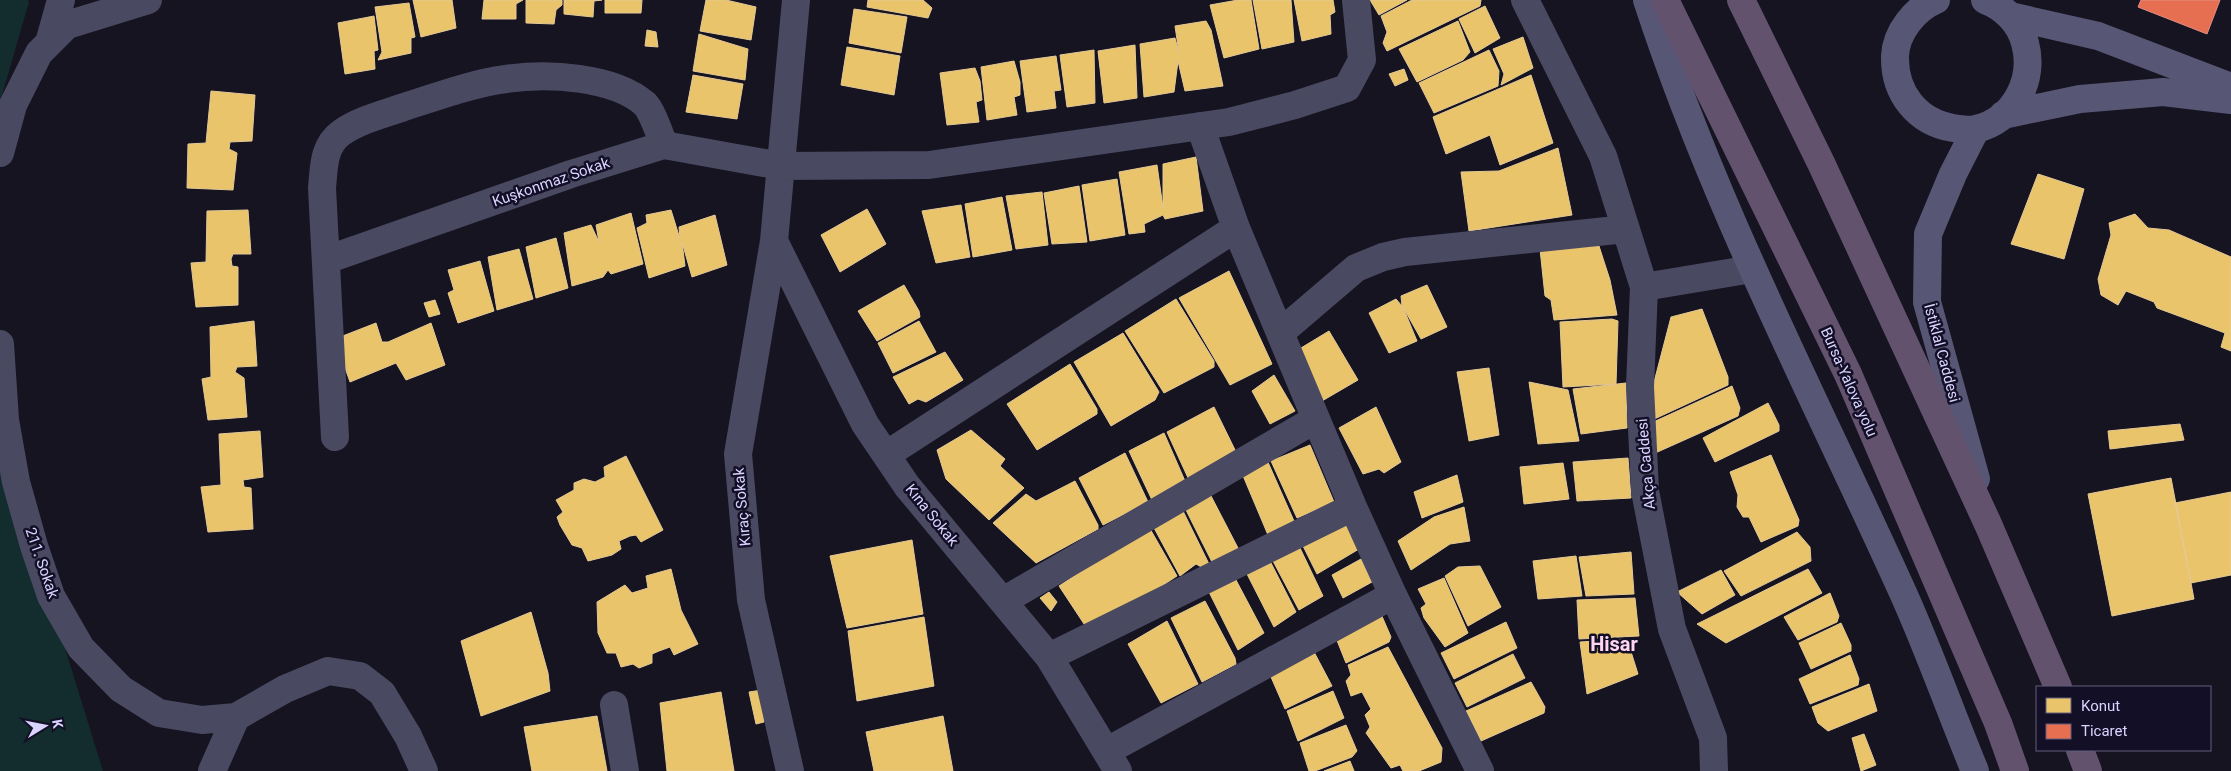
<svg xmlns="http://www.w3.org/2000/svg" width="2231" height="771" viewBox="0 0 2231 771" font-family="Roboto,sans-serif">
  <rect width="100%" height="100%" fill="#161421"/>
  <path fill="#132c2d" d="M0,0H28L29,2L0,102Z
    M0,437L103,771H0Z"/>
  <path fill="#e9c46a" stroke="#e4c997" d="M413,0H452L456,28L421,37Z
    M484,0H523L516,4V19H482Z
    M526,0H562V5L556,10L554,24L526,23Z
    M564,0H602L594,1L593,17L564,14Z
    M605,0H642L641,13H605Z
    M706,0H726L756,7L751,40L700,31Z
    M868,0H923L932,8L928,18L867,7Z
    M1238,0H1251L1259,49L1224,58L1210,5Z
    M1253,0H1291L1294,42L1262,49Z
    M1294,0H1333L1335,12L1330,15L1331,34L1302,41Z
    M1370,0H1407L1379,15Z
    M1412,0H1481L1480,6L1387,51L1383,43L1387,32L1381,16Z
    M409,3L415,37L411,38V53L378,60L382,52L375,7Z
    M1485,6L1500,38L1475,53L1459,19Z
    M854,9L907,17L901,53L849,43Z
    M374,16L378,50L374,51L375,69L345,74L338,23Z
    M1206,21L1211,30L1223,86L1185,91L1178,61L1174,92L1144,97L1140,44L1175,38L1179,53L1175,26Z
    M1458,21L1470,52L1463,60L1417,82L1399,49Z
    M647,30L656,32L658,47L645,46Z
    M699,34L748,49L745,80L693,71Z
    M1523,37L1533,68L1501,85L1504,74L1493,49Z
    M1135,45L1137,98L1104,103L1098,51Z
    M847,47L900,56L894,95L841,85Z
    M1094,50L1095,103L1067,107L1060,55Z
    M1489,50L1499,71L1498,86L1434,113L1419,83Z
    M1056,56L1061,90L1054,91L1056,108L1027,112L1020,61Z
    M1014,61L1020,82V95L1014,97L1017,115L987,120L981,67Z
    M975,68L980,81L982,100L976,102L979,122L947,125L940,73Z
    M1404,69L1408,80L1395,86L1389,74Z
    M693,75L743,84L737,119L686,112Z
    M1531,75L1553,143L1500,165L1490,135L1446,154L1433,117Z
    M211,91L255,95L252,141L230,142L229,149L237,153L233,190L187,188L188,144L206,143Z
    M1558,148L1572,215L1469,231L1461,172L1499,171Z
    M1196,157L1203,211L1165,219L1163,215L1144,224L1145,232L1129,234L1119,172L1157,165L1163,208V164Z
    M2038,174L2084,189L2064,259L2011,244Z
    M1117,179L1125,235L1090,241L1082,185Z
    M1079,186L1087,242L1052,244L1044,193Z
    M1042,192L1048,245L1016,249L1006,196Z
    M1002,197L1012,250L973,257L965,204Z
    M961,205L970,257L936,263L922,211Z
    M867,209L886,244L840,272L821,235Z
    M248,210L251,254H233L231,259L232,266L238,267V305L196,307L191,263L206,262L207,211Z
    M671,210L680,239L679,227L715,215L727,265L692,277L682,242L685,266L649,278L637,228L647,223L646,215Z
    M631,213L643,264L611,274L608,270L603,277L572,286L564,233L591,225L599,242L596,225Z
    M2135,214L2148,228L2169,230L2231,257V351L2221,347L2225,333L2157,308L2154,302L2126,291L2118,305L2101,295L2098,279L2111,235L2109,223Z
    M556,238L568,288L536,298L526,247Z
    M1599,246L1610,280L1617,315L1554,320L1551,300L1545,296L1540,249Z
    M519,249L533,299L497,310L488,257Z
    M480,261L494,311L458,323L448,293L454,290L448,270Z
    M1229,271L1272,364L1230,385L1179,298Z
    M904,285L919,311L920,317L877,341L858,311Z
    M1427,285L1447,327L1421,339L1403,307L1417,341L1389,353L1369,313L1396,299L1402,306L1401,296Z
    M1176,299L1214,361V367L1164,393L1125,331Z
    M435,300L440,314L429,317L424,303Z
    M1702,309L1728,377V385L1650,421L1647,409L1671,317Z
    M1612,319L1618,321L1616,384L1563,387L1560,322Z
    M254,321L257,366L237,367L235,372L244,378L247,417L208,420L202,379L211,377L210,327Z
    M919,321L936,352L893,373L878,343Z
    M376,323L382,342H388L431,323L445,365L406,380L396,363L350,382L335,339Z
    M1329,331L1358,380L1322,401L1296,351Z
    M1123,333L1159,392L1155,400L1111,426L1074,362Z
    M945,352L963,380L926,402L918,399L909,404L893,377Z
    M1070,364L1097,409V414L1037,450L1007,404Z
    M1489,368L1499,435L1469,441L1457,372Z
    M1274,375L1295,411L1270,424L1252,391Z
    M1529,382L1568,390L1579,441L1538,444Z
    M1626,383L1627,428L1581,434L1573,389Z
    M1732,386L1740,408L1738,416L1653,454L1649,424Z
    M1768,403L1779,425V431L1715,462L1703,438Z
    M1214,407L1237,454L1189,480L1167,432Z
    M1376,407L1401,462L1384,473L1379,469L1363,474L1339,428Z
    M2180,424L2184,440L2110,449L2108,431Z
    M971,430L1005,459L1000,466L1024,488L989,520L946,479L937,450Z
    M260,431L263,477L243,480L244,487L251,488L253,529L208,532L201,487L221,485L219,434Z
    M1164,433L1185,481L1152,500L1129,451Z
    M1310,445L1334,502L1297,518L1271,461Z
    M1125,453L1148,502L1103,525L1079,478Z
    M1771,455L1799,520L1798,526L1761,542L1749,517H1743L1737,507L1738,495L1730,472Z
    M626,456L663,530L641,542L636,535L630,536L619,541L621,549L612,555L588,561L582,548L572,545L560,525L557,517L563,512L556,500L574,490V483L584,479L595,482L605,477L604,467Z
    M1628,458L1631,498L1577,501L1573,462Z
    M1267,460L1294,521L1268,535L1241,471Z
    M1563,463L1569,499L1524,504L1520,467Z
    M1457,475L1463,502L1422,518L1414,492Z
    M2171,478L2194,599L2112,616L2088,494Z
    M1075,481L1098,525V529L1036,563L993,523L1026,494L1036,501Z
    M2231,492V575L2191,583L2175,503Z
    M1210,494L1238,548L1234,554L1212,562L1185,508Z
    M1464,507L1470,541L1450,544L1411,570L1398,541L1434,517Z
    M1183,511L1209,564L1205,569L1196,564L1180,576L1153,526Z
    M1347,525L1359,549L1317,574L1303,546Z
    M1149,527L1177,576L1090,633L1059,586Z
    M1797,532L1810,547L1811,561L1741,596L1724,571Z
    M912,540L923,614L847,628L830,556Z
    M1300,548L1323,596L1299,610L1273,561Z
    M1631,552L1634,594L1586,596L1579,557Z
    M1576,556L1582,596L1538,599L1533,561Z
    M1361,559L1372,582L1343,598L1332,575Z
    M1271,563L1296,612L1274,627L1247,574Z
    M1480,566L1501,607L1468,626L1445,576L1458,567Z
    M671,569L681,610L698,644L674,655L670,647L659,651L652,654V663L639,668L633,664L621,667L616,653H607L598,633L597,602L625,585L632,593L648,588L646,576Z
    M1808,569L1822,593L1726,643L1697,624Z
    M1721,570L1735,595L1702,614L1677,592Z
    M1444,578L1468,633L1445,647L1424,618L1421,608L1426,604L1418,589Z
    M1236,580L1264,633L1238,650L1209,592Z
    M1049,592L1057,602L1051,611L1040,598Z
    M1830,593L1839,616L1837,622L1798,640L1784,617Z
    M1635,598L1639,636L1579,639L1577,600Z
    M1205,601L1235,658L1236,664L1202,682L1171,618Z
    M531,612L548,673L550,691L481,716L461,641Z
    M1381,614L1391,637L1389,642L1346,663L1336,638Z
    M924,617L934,686L857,701L848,631Z
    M1167,621L1198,684L1161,703L1128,644Z
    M1506,622L1517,648L1454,679L1441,653Z
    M1841,623L1851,645V651L1811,669L1799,643Z
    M1627,639L1638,674L1587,694L1580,642Z
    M1388,647L1442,748L1441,762L1419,771H1403L1400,765L1391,768L1366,733L1370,727L1365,715L1371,709L1362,692L1351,696L1346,681L1351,675L1348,665Z
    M1313,650L1332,686L1285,709L1271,677Z
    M1513,654L1525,678L1467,707L1455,683Z
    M1850,655L1859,679L1858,685L1810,704L1799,679Z
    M1531,682L1545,707L1544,713L1481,741L1466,711Z
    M1869,684L1877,711L1828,731L1818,723L1812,707Z
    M762,690L764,722L756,724L749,692Z
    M1333,691L1344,718L1298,741L1287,711Z
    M721,692L734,771H667L660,703Z
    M597,716L607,771H532L524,727Z
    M943,716L953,771H874L866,732Z
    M1346,725L1357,751L1352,757L1315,771H1309L1300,743Z
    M1864,734L1876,765L1861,771L1852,738Z
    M1350,761L1354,771H1324Z"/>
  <path fill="#e76f51" stroke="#e38d85" d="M2141,0H2220L2207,34L2138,7Z"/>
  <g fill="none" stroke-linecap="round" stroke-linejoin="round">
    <path stroke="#4a4962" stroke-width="28" d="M1525,0L1603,156L1644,287L1640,387L1645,491L1672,629L1713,738L1714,771
      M49,43L61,0
      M1200,126L1236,228L1353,507L1393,595L1480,771
      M0,153L13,105L39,53L67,25L148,0
      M774,241L865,424L907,486L1049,657L1118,771
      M326,260L571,174L664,145L781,166L929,165L1229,122L1295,105L1347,88L1362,60L1356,0
      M1644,287L1752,269
      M1280,333L1356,268L1383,257L1405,252L1626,229
      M0,344L5,420L16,482L34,546L51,596L81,648L121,689L159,713L202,720L236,717L285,689L328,671L360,676L382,693L408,736L424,771
      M335,437L322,188C324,168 323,146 341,133C359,120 384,114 404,107C435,97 474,83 506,79C547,73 613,76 645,104C652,111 660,135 664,145
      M886,455L1236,228
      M1003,601L1316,419
      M1049,657L1353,507
      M614,705L625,771
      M1107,751L1393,595
      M212,771L236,717
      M790,771L751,600L738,454L774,241L796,0"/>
    <path stroke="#575674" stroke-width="28" d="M1647,0C1714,206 1815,398 1904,595C1930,653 1951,713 1975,771
      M1936,0C1915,9 1896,32 1895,56C1894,93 1917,122 1953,128C1960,129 1969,131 1976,129C2015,120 2035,79 2025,43C2020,23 2004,7 1985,0
      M2010,16L2098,36L2231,87
      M2003,115L2080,99L2163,92L2231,100
      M1976,479L1927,302L1928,234L1953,174L1976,129"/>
    <path stroke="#62526e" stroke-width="28" d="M1665,0L1848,374L1998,723L2015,771
      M1741,0L1821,163L1988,524L2058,687
      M2080,750L2088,771"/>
  </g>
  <g text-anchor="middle" stroke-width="5" stroke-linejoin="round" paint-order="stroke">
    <g font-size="15" fill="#d9d4ff" stroke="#130f26">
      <text transform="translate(551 182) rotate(-19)" y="5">Kuşkonmaz Sokak</text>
      <text transform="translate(1942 353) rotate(75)" y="5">İstiklal Caddesi</text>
      <text transform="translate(1849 382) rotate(66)" y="5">Bursa-Yalova yolu</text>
      <text transform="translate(1646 464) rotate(-95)" y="5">Akça Caddesi</text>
      <text transform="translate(742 507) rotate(-95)" y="5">Kıraç Sokak</text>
      <text transform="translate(932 515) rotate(51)" y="5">Kına Sokak</text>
      <text transform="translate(42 563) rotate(71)" y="5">211. Sokak</text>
    </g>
    <g font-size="20" font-weight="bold" fill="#ffd6f0" stroke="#130f26">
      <text x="1614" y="651">Hisar</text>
    </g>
  </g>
  <rect x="2036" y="686" width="175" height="65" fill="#130f26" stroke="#625e7d"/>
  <rect x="2046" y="698" width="25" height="15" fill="#e9c46a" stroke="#625e7d"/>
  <text x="2081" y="711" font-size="15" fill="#d9d4ff">Konut</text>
  <rect x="2046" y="724" width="25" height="15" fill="#e76f51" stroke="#625e7d"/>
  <text x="2081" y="736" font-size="15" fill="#d9d4ff">Ticaret</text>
  <g transform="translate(45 726) rotate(80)" stroke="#130f26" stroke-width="4" paint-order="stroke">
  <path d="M0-4L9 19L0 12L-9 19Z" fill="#d9d4ff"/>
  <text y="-8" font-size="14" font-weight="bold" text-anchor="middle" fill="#d9d4ff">K</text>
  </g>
</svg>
